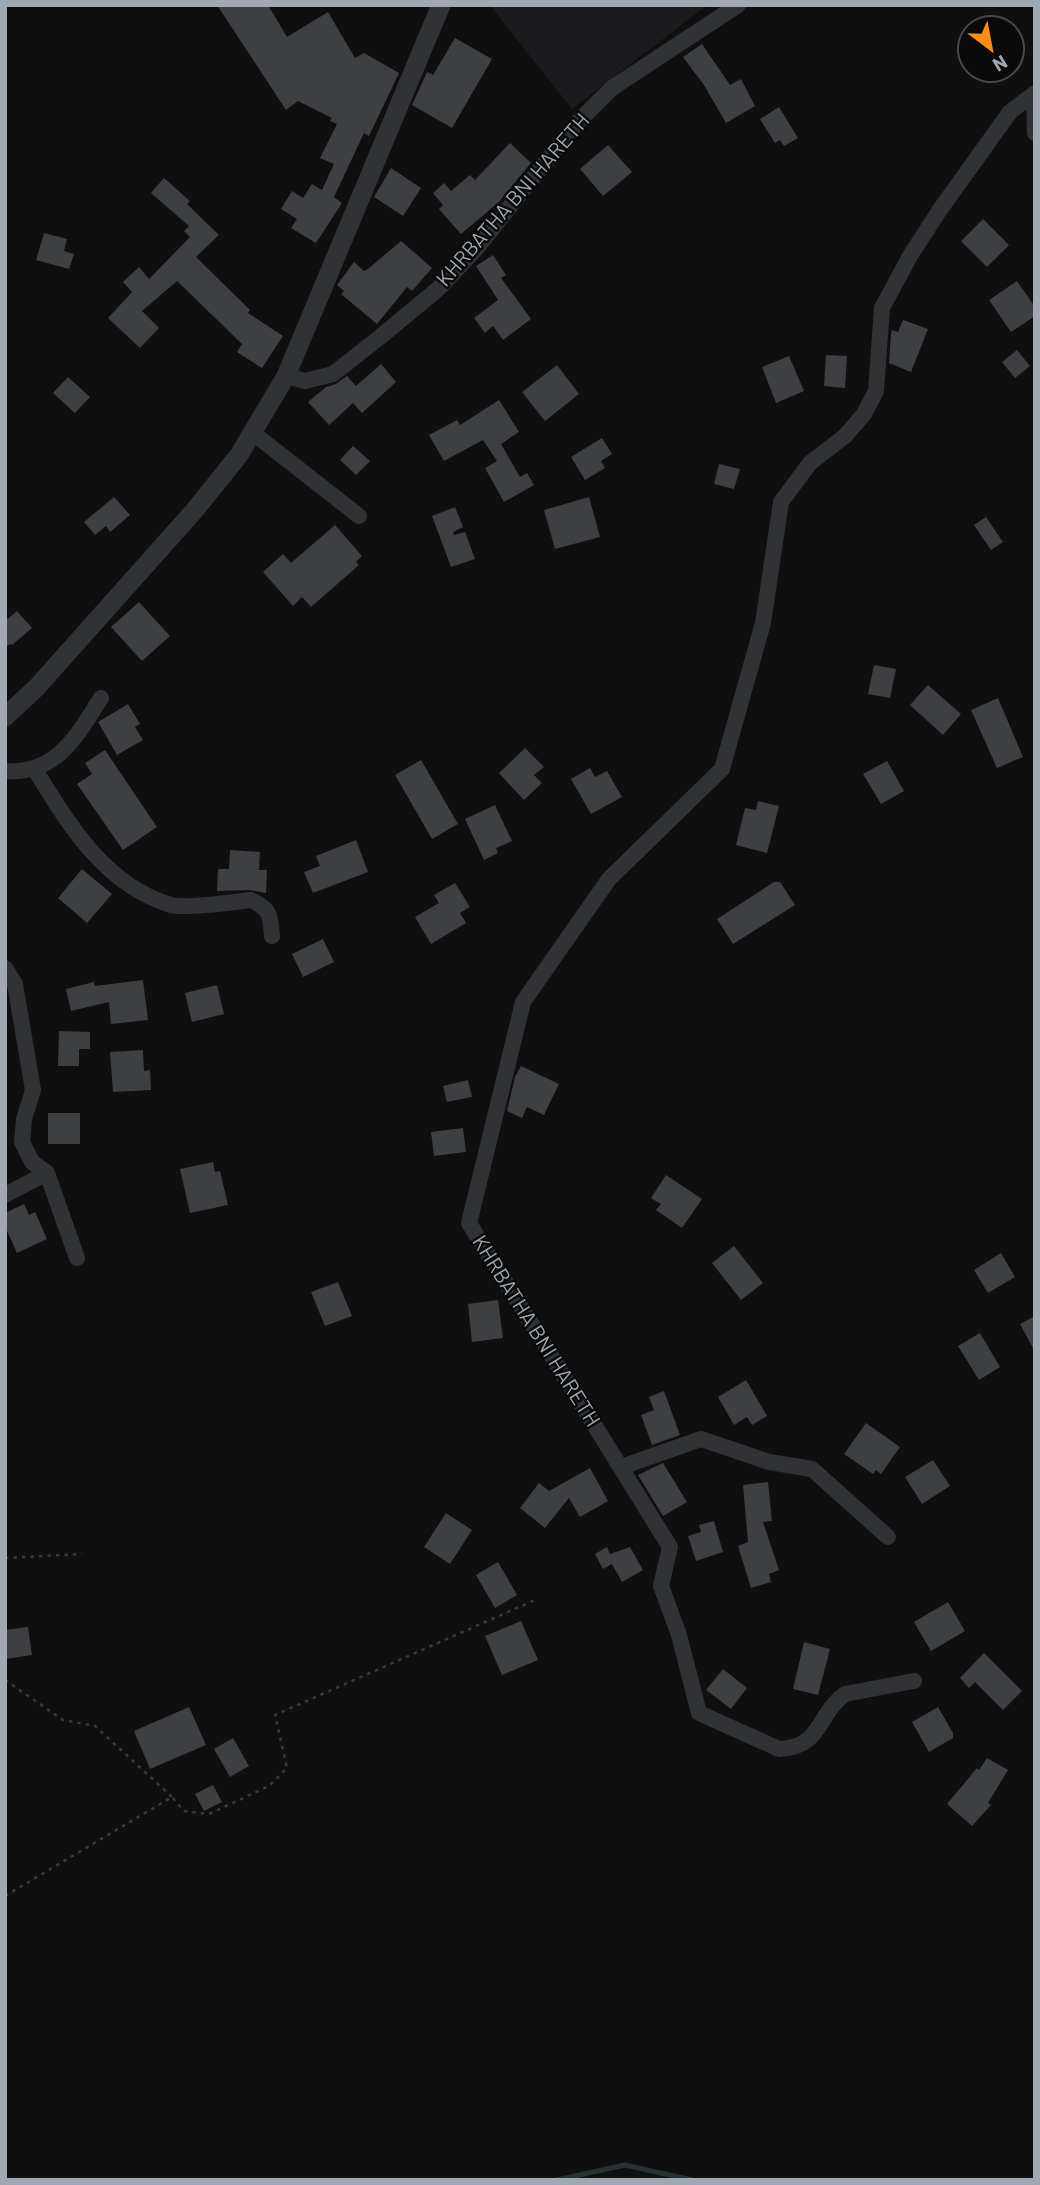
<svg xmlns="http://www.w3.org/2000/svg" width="1040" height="2185" viewBox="0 0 1040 2185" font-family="Barlow,sans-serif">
  <rect width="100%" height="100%" fill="#0f0f10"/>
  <path fill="#1b1b1d" d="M495,5H705L706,6L572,109L492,8Z"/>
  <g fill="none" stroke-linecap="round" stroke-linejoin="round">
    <path stroke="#273237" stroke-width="5" d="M557,2180L625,2165L692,2180"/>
  </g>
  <path fill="#3e3f43" d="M217,5H268L287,37L328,12L355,58L364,53L399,73L369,136L364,133L334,197L342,203L316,243L291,228L297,219L281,209L292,191L303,198L312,184L322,190L334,164L320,158L337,124L330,121L332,118L298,101L286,110Z
    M455,38L492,59L452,128L412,105L427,72L433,75Z
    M702,44L730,85L741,79L755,106L726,123L704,85L683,57Z
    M779,107L798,138L784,146L780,140L775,143L760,119Z
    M510,143L531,163L499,202L461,234L439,209L443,205L433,193L444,183L451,191L470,175L475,180Z
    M608,145L632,172L603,196L580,169Z
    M391,168L421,188L403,216L374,197Z
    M164,178L190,201L187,204L219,235L196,257L250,310L248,313L283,336L262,368L237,352L242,344L177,281L142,311L159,328L140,348L108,318L132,292L123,282L139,267L149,279L190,237L184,231L189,226L151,193Z
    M983,219L1009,245L987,267L961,241Z
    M44,233L67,239L64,251L74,254L69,269L36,260Z
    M401,241L432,268L412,291L407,287L377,324L341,294L344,291L337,285L354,262L364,271L368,269Z
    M493,255L506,275L501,278L531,319L503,340L493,326L485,333L474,318L498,300L476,266Z
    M1017,281L1035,307V316L1011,332L989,300Z
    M903,320L928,329L911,372L889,363L891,334L892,330L898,332Z
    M1017,350L1030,366L1015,378L1002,362Z
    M826,355L847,356L845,388L824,386Z
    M789,356L804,391L776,403L762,367Z
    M381,364L396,382L362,413L353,403L329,425L308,402L326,387L336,384L347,376L356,386Z
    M557,365L579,394L545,421L522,392Z
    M68,377L90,397L75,413L53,393Z
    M499,400L519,432L501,444L520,477L527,473L534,485L504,502L485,468L497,461L483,440L444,461L429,435L457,420L460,425Z
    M602,438L612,454L601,461L605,468L585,480L571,457Z
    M353,446L370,461L356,475L340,460Z
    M719,464L740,469L734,489L714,484Z
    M114,497L130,515L110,532L106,526L95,535L84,522Z
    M589,497L600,537L555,549L544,510Z
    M455,507L463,527L453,532L454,535L465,532L475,559L451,567L432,516Z
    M986,517L1003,542L991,550L974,525Z
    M335,525L362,556L356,562L359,565L311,607L302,597L293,606L263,572L283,554L291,563Z
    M139,602L170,636L142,661L111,627Z
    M17,611L32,628L12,645L11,644L5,647V621Z
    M874,665L896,669L890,698L868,694Z
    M928,685L961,714L943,735L910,705Z
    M998,698L1023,757L997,768L971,710Z
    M128,704L140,724L135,727L143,740L117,755L98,722Z
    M525,748L544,767L534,775L542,783L524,800L499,773Z
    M105,750L157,827L123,850L77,784L92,774L85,763Z
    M421,760L458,824L432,839L395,775Z
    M887,761L904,791L881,804L863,774Z
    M590,768L595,777L607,771L622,797L591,814L571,779Z
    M758,801L779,806L767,853L736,845L745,808L756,810Z
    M495,805L512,841L496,848L498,853L484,860L465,819Z
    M356,840L368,872L313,893L304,872L320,866L316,856Z
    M230,850L260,852L259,870H267L266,893L250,890L217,891L218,869H229Z
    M82,869L112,894L87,923L58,898Z
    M774,882H780L795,905L733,944L717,919Z
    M455,883L470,907L460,913L466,923L431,944L415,917L439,903L434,895Z
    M323,939L334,962L303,977L292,954Z
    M143,980L148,1020L111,1024L109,1002L71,1011L66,989L94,982L95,986Z
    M217,985L224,1014L192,1022L185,993Z
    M59,1031L90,1032V1049H79V1066H58Z
    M143,1050L144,1071L150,1070L151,1090L113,1092L110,1052Z
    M521,1066L559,1084L544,1115L527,1107L522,1118L507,1111L515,1077Z
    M468,1080L472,1097L447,1102L443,1086Z
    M48,1113H80V1144H48Z
    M463,1128L466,1152L434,1156L431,1132Z
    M213,1162L215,1172L220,1171L228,1205L190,1213L180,1169Z
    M666,1175L702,1199L682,1228L656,1210L661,1204L651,1198Z
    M24,1204L29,1215L35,1212L47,1239L17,1253L5,1226V1213Z
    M734,1246L763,1283L741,1300L712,1263Z
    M1001,1253L1015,1277L988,1293L974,1270Z
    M338,1282L352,1316L325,1326L311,1292Z
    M498,1300L503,1338L472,1342L468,1304Z
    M1035,1316V1352L1020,1324Z
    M980,1333L1000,1367L979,1380L958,1346Z
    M746,1380L767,1416L752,1425L747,1417L734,1425L718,1397Z
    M664,1391L680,1435L652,1445L641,1415L654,1410L649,1397Z
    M866,1423L900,1447L881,1474L876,1470L873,1474L844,1454Z
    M933,1460L950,1486L922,1504L905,1477Z
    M663,1463L687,1502L663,1516L638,1475Z
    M590,1468L608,1501L580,1517L569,1498L545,1528L520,1508L539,1483L549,1491Z
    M768,1482L772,1521L763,1522L779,1570L769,1574L771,1582L751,1588L738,1546L748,1542L743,1485Z
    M446,1513L472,1530L450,1564L424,1547Z
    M714,1521L723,1552L696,1561L688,1536L701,1532L699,1525Z
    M607,1547L610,1554L630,1547L643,1570L622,1582L612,1564L603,1569L595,1554Z
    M498,1562L517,1595L495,1608L476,1575Z
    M948,1602L965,1631L931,1651L914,1622Z
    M521,1621L538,1660L502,1675L485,1636Z
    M28,1627L32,1655L5,1659V1630Z
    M804,1642L830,1649L818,1695L793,1689Z
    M984,1653L1022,1691L1003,1710L975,1682L969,1688L960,1678Z
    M723,1669L747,1688L731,1709L706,1690Z
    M189,1707L206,1745L150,1769L134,1731Z
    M938,1707L953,1733V1738L929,1752L912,1722Z
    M233,1738L249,1766L230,1777L214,1749Z
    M987,1758L1008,1770L988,1803L991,1805L972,1826L947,1804L977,1768L979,1770Z
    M213,1785L222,1802L204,1811L195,1794Z"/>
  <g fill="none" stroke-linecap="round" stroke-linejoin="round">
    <path stroke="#36393d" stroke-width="2.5" stroke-dasharray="3.5 5" stroke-linecap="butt" d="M5,1558L82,1554
      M5,1680L63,1720L95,1726L172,1797
      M5,1896L172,1797L184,1811L209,1814L269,1786L287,1768L275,1715L535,1600"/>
    <path stroke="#303236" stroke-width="16" d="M1034,94L1035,133
      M286,376L305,381L333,374L380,337L438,289L476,249L576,124L612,88L738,5
      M253,433L359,516
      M34,768C68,823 104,885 171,905C184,909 234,902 251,900C271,909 270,915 272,936
      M5,771C56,775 77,736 101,698
      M5,968L15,984L33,1090L24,1119L22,1142L32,1162L47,1173L77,1258
      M5,1195L47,1173
      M621,1467L701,1439L769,1462L812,1469L888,1537
      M914,1681L845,1694C816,1715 823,1747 779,1749L699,1713L679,1635L661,1586L670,1547L469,1223L523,1002L609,879L722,769L763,623L781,502L810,463L845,436L864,414L876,391L882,308L910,256L939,211L1010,112L1035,93"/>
    <path stroke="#303236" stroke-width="19" d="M5,717L37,687L194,511L239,455L286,376L441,5"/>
  </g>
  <g text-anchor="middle" stroke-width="5" stroke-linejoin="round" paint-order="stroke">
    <g font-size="21" fill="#9fa8b3" stroke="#0a0a0b">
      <text transform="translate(513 200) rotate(-49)" y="7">KHRBATHA BNI HARETH</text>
      <text transform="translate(536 1331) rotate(58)" y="7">KHRBATHA BNI HARETH</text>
    </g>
  </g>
  <rect width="1040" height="2185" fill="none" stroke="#9fa8b3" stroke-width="14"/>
  <g transform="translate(991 49) rotate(148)"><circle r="33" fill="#0a0a0b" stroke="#46494e" stroke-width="2"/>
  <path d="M0-5L12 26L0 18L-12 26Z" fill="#ff8c18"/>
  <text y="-10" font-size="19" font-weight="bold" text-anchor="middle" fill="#9fa8b3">N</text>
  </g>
</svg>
